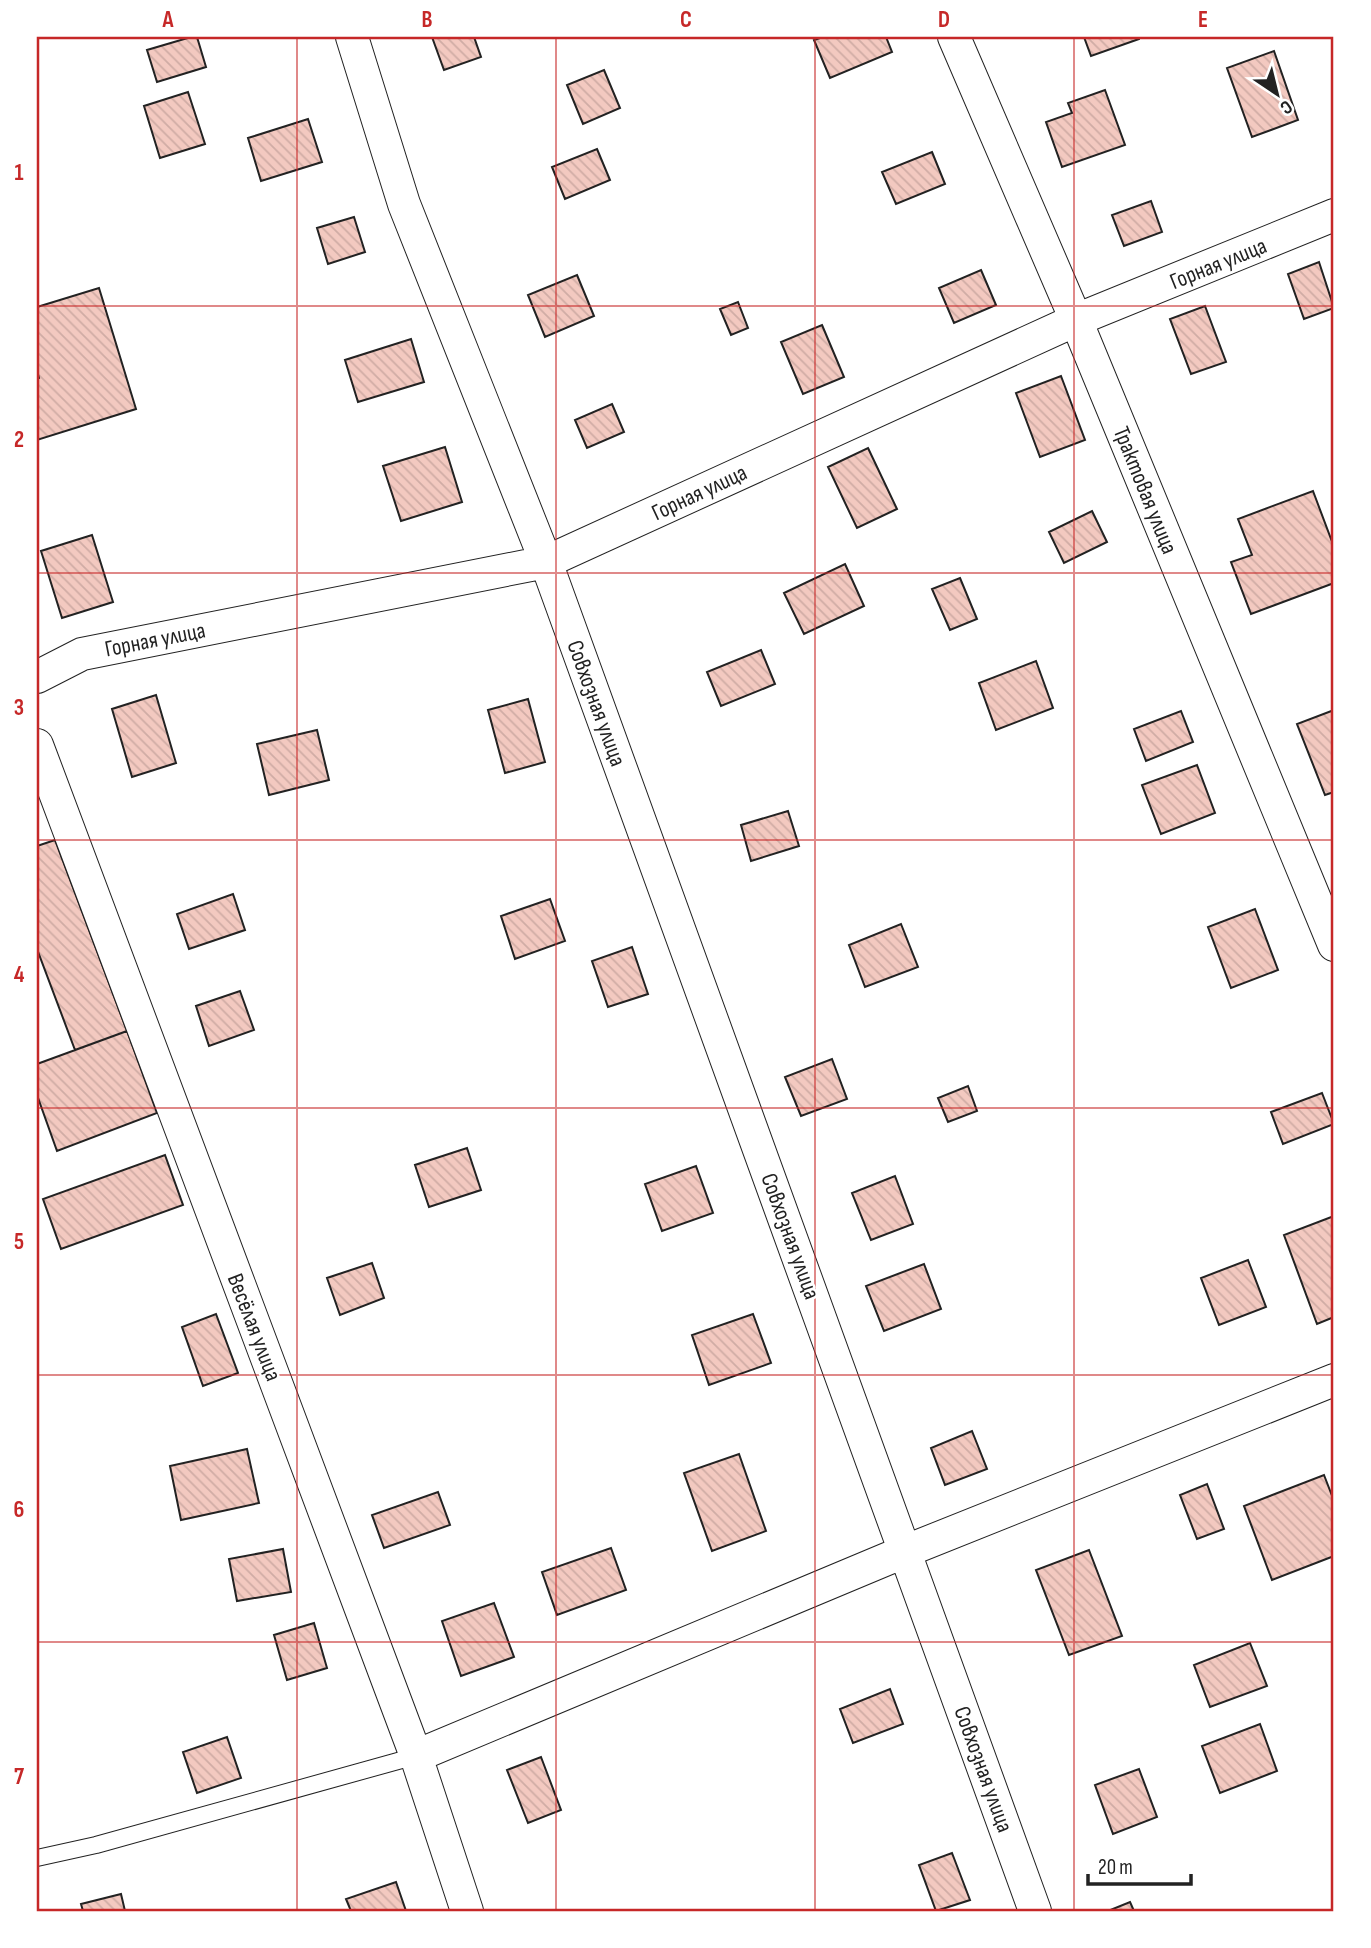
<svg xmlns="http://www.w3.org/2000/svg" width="1371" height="1948" viewBox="0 0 1371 1948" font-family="'Sofia Sans Condensed',sans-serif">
  <defs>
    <pattern id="building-back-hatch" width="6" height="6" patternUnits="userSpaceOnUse" patternTransform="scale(1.75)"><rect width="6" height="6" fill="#f3c9c0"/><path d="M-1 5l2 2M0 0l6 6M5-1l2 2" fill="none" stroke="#d0aca5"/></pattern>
  </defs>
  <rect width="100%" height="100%" fill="#fff"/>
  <path fill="url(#building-back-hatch)" stroke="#222" stroke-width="2" d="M191,37H197L206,67L157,82L147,50Z
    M432,37H474L481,57L444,70Z
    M823,37H886L892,52L830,78L814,40Z
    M1084,37H1139V39L1091,56Z
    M1274,51L1298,120L1252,137L1227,68Z
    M604,70L620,108L583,124L567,85Z
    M1105,90L1125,145L1062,167L1046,122L1072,113L1068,103Z
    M188,92L205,144L160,158L144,106Z
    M308,119L322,162L261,181L248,138Z
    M597,149L610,180L565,199L552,167Z
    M932,152L945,184L896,204L882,172Z
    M1151,201L1162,232L1124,246L1112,215Z
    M354,217L365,252L328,264L317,228Z
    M1319,262L1334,308L1304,319L1288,274Z
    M981,270L996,305L954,323L939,288Z
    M577,275L594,316L545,337L528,295Z
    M99,288L136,409L37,440V379L39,378L37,371V307Z
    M738,302L748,328L731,335L720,309Z
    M1205,306L1226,362L1191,374L1170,319Z
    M822,325L844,377L803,394L781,342Z
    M411,339L424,382L358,402L345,360Z
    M1061,376L1085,440L1040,457L1016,393Z
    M612,404L624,432L587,448L575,420Z
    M445,447L462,502L401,521L383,466Z
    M868,448L897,509L857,528L828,467Z
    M1313,491L1334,547V583L1251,614L1231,562L1252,555L1238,519Z
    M1092,511L1107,542L1064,563L1049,532Z
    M92,535L113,602L62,618L41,551Z
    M845,564L864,606L804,634L784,593Z
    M960,578L977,619L950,630L932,589Z
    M761,650L775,684L721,706L707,672Z
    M1036,661L1053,708L996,730L979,683Z
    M156,695L176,763L132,777L112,709Z
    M528,699L545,762L505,773L488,710Z
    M1334,710V792L1325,795L1297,724Z
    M1181,711L1193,742L1146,761L1134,729Z
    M317,730L329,780L269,795L257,744Z
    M1197,765L1215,813L1161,834L1142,785Z
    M788,811L799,846L751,861L741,825Z
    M55,840L127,1031L75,1050L37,949V846Z
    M233,894L245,930L189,949L177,914Z
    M550,899L565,941L515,959L501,916Z
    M1255,909L1278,970L1231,988L1208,927Z
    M901,924L918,967L865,987L849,945Z
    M632,947L648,994L608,1007L592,961Z
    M240,991L254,1030L209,1046L196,1006Z
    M127,1031L157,1113L57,1151L37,1095V1064Z
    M832,1059L847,1099L801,1116L785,1077Z
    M968,1086L977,1111L948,1122L938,1098Z
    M1322,1093L1334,1124L1283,1144L1271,1112Z
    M467,1148L481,1190L429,1207L415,1165Z
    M165,1155L183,1205L61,1249L43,1199Z
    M696,1166L713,1213L662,1231L645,1184Z
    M895,1176L913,1224L871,1240L852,1193Z
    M1334,1216V1317L1317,1324L1284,1235Z
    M1248,1260L1266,1307L1219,1325L1201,1278Z
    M372,1263L384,1298L340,1315L327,1278Z
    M924,1264L941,1309L884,1331L866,1286Z
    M216,1314L238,1373L203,1386L182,1327Z
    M753,1314L771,1363L709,1385L692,1335Z
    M972,1431L987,1469L945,1485L931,1448Z
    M247,1449L259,1503L181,1520L170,1466Z
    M739,1454L766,1531L712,1551L684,1473Z
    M1324,1475L1334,1501V1556L1272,1580L1244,1506Z
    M1207,1484L1224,1529L1197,1539L1180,1495Z
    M438,1492L450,1525L384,1548L372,1515Z
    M611,1548L626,1590L557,1615L542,1572Z
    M283,1549L291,1592L237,1601L229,1559Z
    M1089,1550L1122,1636L1069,1655L1036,1570Z
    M494,1603L514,1657L461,1676L442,1621Z
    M314,1623L327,1668L287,1680L274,1635Z
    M1250,1643L1267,1686L1210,1707L1194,1665Z
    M890,1689L903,1724L853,1743L840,1709Z
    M1260,1724L1277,1771L1220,1793L1202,1746Z
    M227,1737L241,1778L197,1793L183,1752Z
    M541,1757L561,1810L528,1823L507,1770Z
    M1139,1769L1157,1817L1113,1834L1095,1785Z
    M952,1853L970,1900L936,1911L919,1865Z
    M396,1882L406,1911H351L346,1899Z
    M121,1894L125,1911H83L81,1904Z
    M1130,1902L1134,1911H1108Z"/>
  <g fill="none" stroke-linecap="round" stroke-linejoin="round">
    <g stroke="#222" stroke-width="18">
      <path id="lane" d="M37,1858L96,1845L416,1756"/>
    </g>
    <g stroke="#222" stroke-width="34">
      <path id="street" d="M352,37L404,204L546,562L1035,1911
        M954,37L1076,320L1334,945
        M37,677L82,654L546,562L1076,320L1334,215
        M37,745L416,1756L467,1911
        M416,1756L906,1551L1334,1380"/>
    </g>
    <use href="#lane" stroke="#fff" stroke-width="16"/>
    <use href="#street" stroke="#fff" stroke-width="32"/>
  </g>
  <path fill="none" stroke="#c62828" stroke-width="2" stroke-opacity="0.55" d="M297,37V1911M556,37V1911M815,37V1911M1074,37V1911M37,306H1334M37,573H1334M37,840H1334M37,1108H1334M37,1375H1334M37,1642H1334"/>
  <g text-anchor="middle" stroke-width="5" stroke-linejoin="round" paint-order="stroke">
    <g font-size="23" fill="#222" stroke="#fff">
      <text transform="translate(1218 263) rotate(-22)" y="8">Горная улица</text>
      <text transform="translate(1146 490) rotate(68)" y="8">Трактовая улица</text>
      <text transform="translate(699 492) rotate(-25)" y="8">Горная улица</text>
      <text transform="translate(155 639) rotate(-11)" y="8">Горная улица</text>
      <text transform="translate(597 703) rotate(70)" y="8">Совхозная улица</text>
      <text transform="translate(791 1236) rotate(70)" y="8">Совхозная улица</text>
      <text transform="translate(255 1327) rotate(69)" y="8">Весёлая улица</text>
      <text transform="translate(984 1769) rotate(70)" y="8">Совхозная улица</text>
    </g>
  </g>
  <rect width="1371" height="1948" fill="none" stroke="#ffffff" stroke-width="77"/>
  <g transform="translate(1277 94) rotate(145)" stroke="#ffffff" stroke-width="5" paint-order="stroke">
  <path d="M0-5L12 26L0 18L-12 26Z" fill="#222222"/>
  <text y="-10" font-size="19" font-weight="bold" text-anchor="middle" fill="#222222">С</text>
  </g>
  <path d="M1088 1874v10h103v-10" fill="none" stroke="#222222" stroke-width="3.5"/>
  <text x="1098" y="1874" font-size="21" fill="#222222" stroke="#ffffff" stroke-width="5" paint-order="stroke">20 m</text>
  <rect x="38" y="38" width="1294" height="1872" fill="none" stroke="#c62828" stroke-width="2.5"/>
  <g font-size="23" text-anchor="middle" font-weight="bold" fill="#c62828">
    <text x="168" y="27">A</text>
    <text x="427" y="27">B</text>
    <text x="686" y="27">C</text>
    <text x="944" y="27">D</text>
    <text x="1203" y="27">E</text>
    <text x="19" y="180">1</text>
    <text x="19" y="447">2</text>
    <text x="19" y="715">3</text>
    <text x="19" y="982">4</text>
    <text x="19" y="1249">5</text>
    <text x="19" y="1517">6</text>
    <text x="19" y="1784">7</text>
  </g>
</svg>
